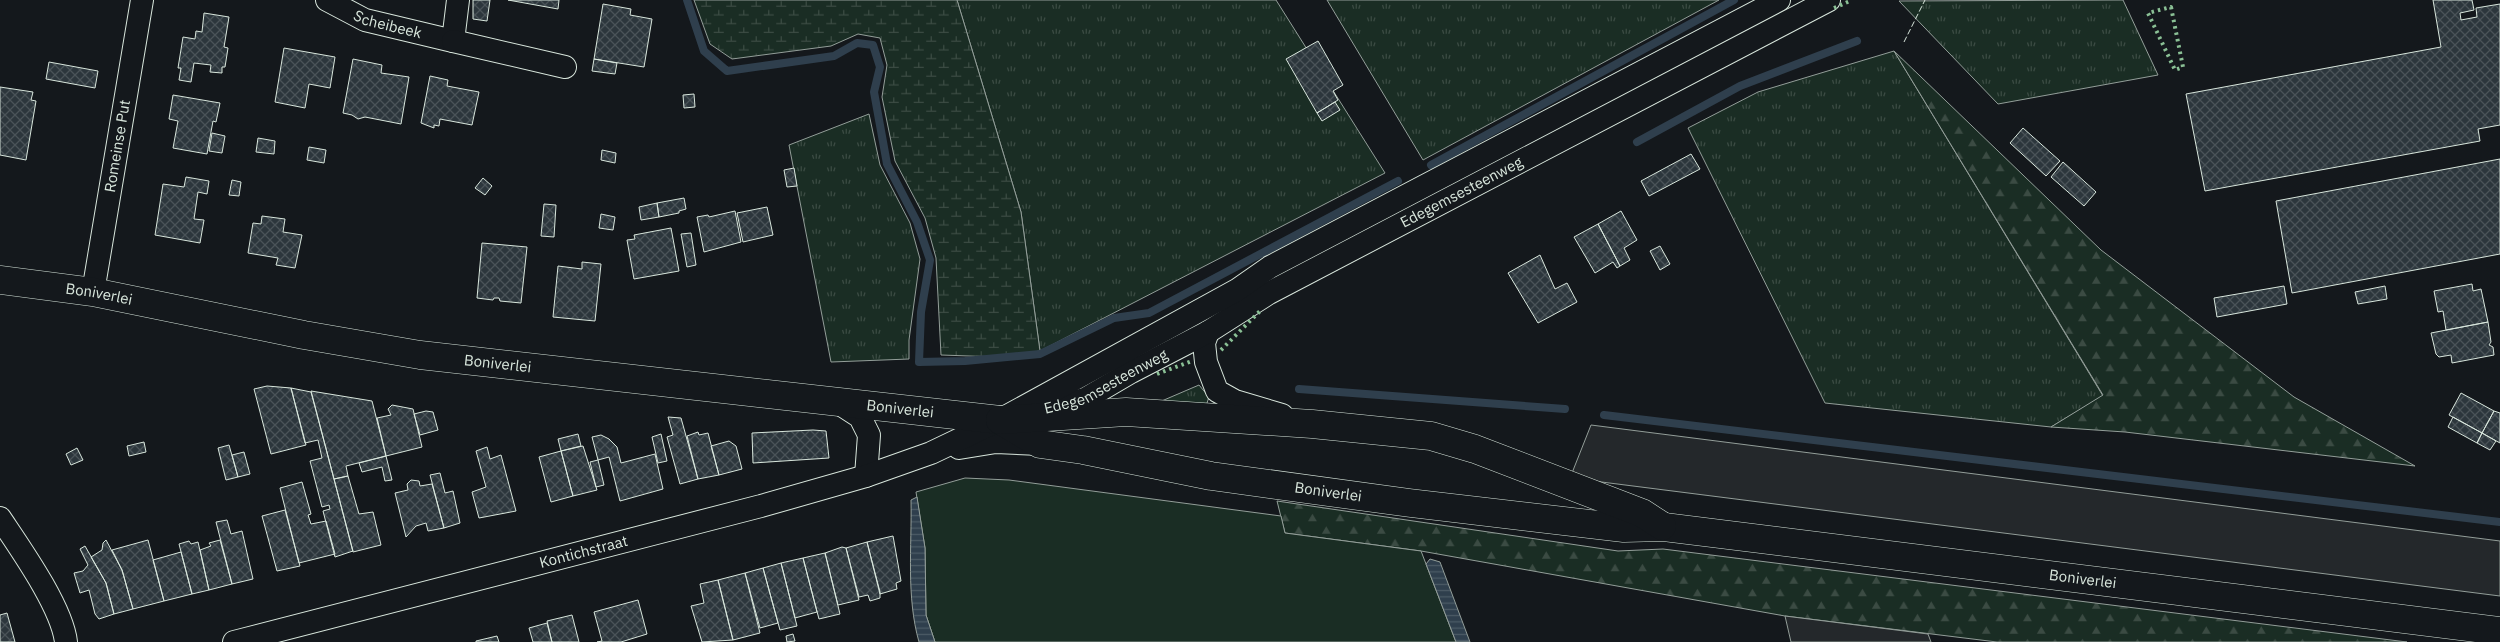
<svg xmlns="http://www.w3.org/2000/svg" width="2500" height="642" viewBox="0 0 2500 642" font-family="'IBM Plex Sans',sans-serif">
  <defs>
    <pattern id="grass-tufts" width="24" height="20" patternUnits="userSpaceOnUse" patternTransform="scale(1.25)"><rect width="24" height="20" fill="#1a2d24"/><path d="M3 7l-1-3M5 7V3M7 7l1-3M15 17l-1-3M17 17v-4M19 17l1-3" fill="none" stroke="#3b4b43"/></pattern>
    <pattern id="forest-firs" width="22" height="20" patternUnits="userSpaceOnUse" patternTransform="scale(1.25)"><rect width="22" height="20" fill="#1a2d24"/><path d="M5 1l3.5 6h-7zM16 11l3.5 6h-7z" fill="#3b4b43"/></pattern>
    <pattern id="wetland-marsh" width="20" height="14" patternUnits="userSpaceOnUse" patternTransform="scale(1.25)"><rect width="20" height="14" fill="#1a2d24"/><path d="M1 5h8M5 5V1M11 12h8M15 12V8" fill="none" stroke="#3b4b43"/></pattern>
    <pattern id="water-rules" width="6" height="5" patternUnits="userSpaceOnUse" patternTransform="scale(1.25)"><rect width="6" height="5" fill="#2f3f4d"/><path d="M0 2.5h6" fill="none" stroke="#4c5b66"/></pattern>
    <pattern id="building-cross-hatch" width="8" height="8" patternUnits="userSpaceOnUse" patternTransform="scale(1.25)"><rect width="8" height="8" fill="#2c363c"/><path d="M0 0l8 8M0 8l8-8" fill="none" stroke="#4a5358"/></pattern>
  </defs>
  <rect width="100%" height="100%" fill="#14181c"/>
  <path fill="url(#grass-tufts)" stroke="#939e99" d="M957,0H1276L1385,173L1040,351L1021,212Z
    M1327,0H1719L1423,160Z
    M2123,0L2158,75L1998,104L1899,1Z
    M1894,51L2103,396L2051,427L1825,403L1688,128L1758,92Z
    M869,114L880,165L910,223L920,259L909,340V359L831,362L789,145Z
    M1199,385L1209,397L1206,406L1157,403Z"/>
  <path fill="url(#forest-firs)" stroke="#939e99" d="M1894,51L2101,250L2294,397L2415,466L2125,432L2051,427L2103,395Z
    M1277,501L1618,551L1663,549L2407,642H1997L1785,616L1421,551L1285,533Z"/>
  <path fill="url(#wetland-marsh)" stroke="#939e99" d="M694,0H957L1021,212L1040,351L998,357L941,355L936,258L925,218L895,161L882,97L887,65L880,38L858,34L831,46L732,59L710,44Z"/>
  <path fill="#1a2d24" stroke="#939e99" d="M965,478L1009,480L1281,516L1285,533L1421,551L1456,642H935L926,615L925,548L916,492Z"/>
  <path fill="#24282b" stroke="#939e99" d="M1591,425L2500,541V596L1570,478Z
    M1785,616L1928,634L1931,642H1791Z"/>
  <path fill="url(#water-rules)" stroke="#939e99" d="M917,497L925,548L926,615L935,642H919C906,596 912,547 911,500Z
    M1430,559L1440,562L1470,642H1456L1426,564Z"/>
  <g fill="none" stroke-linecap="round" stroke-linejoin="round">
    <path stroke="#2f3f4d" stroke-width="8" d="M687,0L704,51L727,71L834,56L857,43L873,45L880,67L874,92L887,164L917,222L930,260L921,312L919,362L965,361L1040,354L1114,318L1149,313L1398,181
      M1637,142L1740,86L1857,41
      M1431,165L1734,0
      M1299,389L1565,409
      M1604,415L2500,522"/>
  </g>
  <path fill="url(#building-cross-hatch)" stroke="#d8e6dc" d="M473,0H490L487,21L473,19Z
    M508,0H559L558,9Z
    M2433,0H2472L2474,10L2460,13L2461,20L2477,17L2476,8L2500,4V125L2478,129L2480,141L2205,191L2186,94L2441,47Z
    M603,4L631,9L630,15L652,19L644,67L594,59Z
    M204,13L229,17L224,47L228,48L225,67H222V73L210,72L211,65L194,63L191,82L179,80L181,68H178L183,37L195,39L196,31L202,32Z
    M1318,41L1343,85L1333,91L1338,100L1317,113L1286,59Z
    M284,48L335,57L330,88L309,84L305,108L275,102Z
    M353,59L382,65L381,73L409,77L401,124L365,117L358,119L352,115L343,113Z
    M594,59L617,63L615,74L592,71Z
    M49,62L98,71L95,88L46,79Z
    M430,76L448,80L447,86L479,92L472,125L440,119L439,126L434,125V128L421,123Z
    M0,87L33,92L31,100L36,101L26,160L0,155Z
    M694,94L695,107L684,108L683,95Z
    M173,95L220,103L216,122L213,121L207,154L173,148L178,121L169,119Z
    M1335,102L1340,110L1322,121L1317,113Z
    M2023,128L2060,161L2046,176L2010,143Z
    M212,133L225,136L222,153L209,151Z
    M258,138L275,141L274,154L256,152Z
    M309,147L326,150L324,163L307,160Z
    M602,150L616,153L615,163L601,160Z
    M1691,154L1700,169L1649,196L1641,181Z
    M2500,159V254L2292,293L2276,201Z
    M2063,162L2096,192L2084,206L2051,177Z
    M794,168L797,186L787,187L784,170Z
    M186,177L209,181L207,194L198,192L194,219L204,220L200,243L155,235L163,184L184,187Z
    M483,178L492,186L485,195L475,188Z
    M232,180L241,182L239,196L229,195Z
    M684,198L686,209L679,211V213L659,217L657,203Z
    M657,203L659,217L641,220L639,207Z
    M544,204L556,205L554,237L541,236Z
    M767,207L773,235L743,242L737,213Z
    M735,211L741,242L704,252L697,217L708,215L709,217Z
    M1621,211L1637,240L1624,248L1630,260L1620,266L1598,224Z
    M601,214L615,217L613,230L599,228Z
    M262,216L285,219L283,232L302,235L295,268L276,265L278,258L248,253L253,223L261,224Z
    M1598,224L1620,266L1617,268L1613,262L1595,273L1574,237Z
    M671,228L679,271L634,279L627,240L635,239L634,235Z
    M691,233L696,265L687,267L681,234Z
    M482,243L527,247L521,303L500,301L499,298H494L493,300L477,298Z
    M1660,246L1670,264L1660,270L1650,251Z
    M1540,255L1555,289L1567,283L1577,302L1538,323L1508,273Z
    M582,262L601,264L595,321L553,317L558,266L582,269Z
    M2472,284L2473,291L2481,289L2488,322L2446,330L2443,311L2438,312L2434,291Z
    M2284,286L2287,304L2217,317L2214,298Z
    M2385,286L2387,299L2358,304L2355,292Z
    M2488,322L2491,342L2489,345L2493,347L2494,355L2452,363L2451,355L2439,357L2436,354L2431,333Z
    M267,386L291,388L306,445L271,454L254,389Z
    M291,388L311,392L353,551L335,557L323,511L330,509L329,505L322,507L310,461L322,458L318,440L305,443Z
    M311,391L372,401L386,456L346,466L348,476L334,479Z
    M2461,393L2494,411L2482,433L2449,415Z
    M392,405L413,409L422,447L386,456L377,418L391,415L388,409Z
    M426,411L433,412L438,430L420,435L414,414Z
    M2494,411L2500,413V443L2482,433Z
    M668,417L681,418L698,479L680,484L667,437L673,435Z
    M2453,417L2482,433L2477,443L2448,427Z
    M813,430L826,431L829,458L753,463L752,433Z
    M698,432L699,435L708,433L719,475L698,479L687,436Z
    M2482,433L2496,441L2490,450L2477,443Z
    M578,434L581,446L561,451L558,439Z
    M661,434L667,461L658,463L652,437Z
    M601,435L609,439L617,447L621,463L655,454L663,489L620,501L609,457L598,460L592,437Z
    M729,441L736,446L742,469L719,475L711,446Z
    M144,442L146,452L129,456L127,446Z
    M229,445L238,477L226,480L218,448Z
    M583,446L597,490L573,496L561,451Z
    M487,447L490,459L501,455L516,511L479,518L472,492L486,487L476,451Z
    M77,448L83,460L71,465L66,454Z
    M561,451L573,496L551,502L539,457Z
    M244,452L250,474L238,477L232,455Z
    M386,456L392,480L385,481L382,467L362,472L359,463Z
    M598,460L604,485L596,487L590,462Z
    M440,473L445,493L453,491L460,523L444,528L430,475Z
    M348,476L359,514L373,512L381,545L353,552L334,479Z
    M411,480L419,481L420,486L432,484L444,528L428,531L426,523L416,526L406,537L395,493L408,490L407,484Z
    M302,482L311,514L308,515L311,524L326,521L335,554L299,563L280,488Z
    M285,510L300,566L277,571L262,516Z
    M227,520L231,534L242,531L253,579L232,584L216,522Z
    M893,536L901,581L896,583L897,589L880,594L867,542Z
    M106,540L122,570L133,609L114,614L106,583L91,557L102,550L103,543Z
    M148,540L164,601L133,609L122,570L112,550Z
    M220,540L232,584L209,590L200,550L211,546L209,543Z
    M189,541L191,544L198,542L209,590L192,594L179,544Z
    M867,542L880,592V598L870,601L868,595L859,597L846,548Z
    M85,546L106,583L114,614L99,619L95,614L89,590L80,593L74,573L83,571L88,565L80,549Z
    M842,547L846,548L859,600L838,605L825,553Z
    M181,552L192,594L164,601L153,560Z
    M825,553L840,614L819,619L803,558Z
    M803,558L817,612L795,618L781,563Z
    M781,563L797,626L780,630L763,568Z
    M763,568L778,623L760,628L745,573Z
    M745,573L760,633L733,640L718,580Z
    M718,580L733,640L702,642L691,606L704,603L700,584Z
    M638,600L647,634L621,642H597L602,641L594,612Z
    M7,613L15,642H0V615Z
    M572,615L579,642H552L547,621Z
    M547,623L552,642H533L529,628Z
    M793,634L795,641L787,642L786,636Z
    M497,636L499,642H476V641Z"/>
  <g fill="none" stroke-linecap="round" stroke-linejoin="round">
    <g stroke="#d8e6dc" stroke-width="24">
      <g id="street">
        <path id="s1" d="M327,0L365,20L453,41L458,0"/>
        <path d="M453,41L565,67"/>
        <path id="s2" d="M93,292L142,0"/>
        <path d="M1208,332L1204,343L1206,362L1217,391L1235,401L1282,415"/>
        <path d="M837,402L860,417L869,435L866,476"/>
        <path id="s3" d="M1044,409L1085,399L1131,372L1208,332L1269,293L1829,0"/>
        <path d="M959,448L996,442L1040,444"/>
        <path d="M0,518C20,548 62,607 66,642"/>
        <path id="s4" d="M234,642L761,506L866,476L931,453L1000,420L1237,290L1270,267L1779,0"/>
      </g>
    </g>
    <g stroke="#d8e6dc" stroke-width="29">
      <g id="secondary">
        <path id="s5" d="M0,280L93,292L304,335L420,355L1000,420"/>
      </g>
    </g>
    <g stroke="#d8e6dc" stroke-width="29">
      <g id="highway">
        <path id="s6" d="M1000,420L1040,444L1083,450L1211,476L1410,503L1624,528L1664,527L2500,631"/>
        <path d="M1000,420L1126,412L1312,424L1431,436L1475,449L1642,513L1662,526"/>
      </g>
    </g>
    <use href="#street" stroke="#14181c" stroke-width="22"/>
    <use href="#secondary" stroke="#14181c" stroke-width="28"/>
    <use href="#highway" stroke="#14181c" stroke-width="28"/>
    <path stroke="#8ac095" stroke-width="4" stroke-dasharray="2.5 4" stroke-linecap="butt" d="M2171,7L2183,67L2175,70L2148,13Z
      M1834,8L1850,1
      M1221,350L1260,311
      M1157,374L1192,361"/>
    <path stroke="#d8e6dc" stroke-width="1" stroke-dasharray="6 2.5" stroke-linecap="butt" d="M1904,42L1925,0"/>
  </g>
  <g text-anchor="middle" stroke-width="4" stroke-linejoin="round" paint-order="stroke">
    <g font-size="15" fill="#d8e6dc" stroke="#14181c">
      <text dy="5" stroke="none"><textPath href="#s1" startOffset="66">Scheibeek</textPath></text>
      <text dy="5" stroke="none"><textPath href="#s2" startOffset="148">Romeinse Put</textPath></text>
      <text dy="5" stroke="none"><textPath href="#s3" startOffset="472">Edegemsesteenweg</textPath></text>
      <text dy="5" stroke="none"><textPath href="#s5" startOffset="100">Boniverlei</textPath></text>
      <text dy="5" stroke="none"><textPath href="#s5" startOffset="505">Boniverlei</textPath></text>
      <text dy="5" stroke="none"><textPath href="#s3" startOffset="68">Edegemsesteenweg</textPath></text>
      <text dy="5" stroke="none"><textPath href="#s5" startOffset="910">Boniverlei</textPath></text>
      <text dy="5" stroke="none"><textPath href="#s6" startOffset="339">Boniverlei</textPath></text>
      <text dy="5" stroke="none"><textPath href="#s4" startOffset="361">Kontichstraat</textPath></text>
      <text dy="5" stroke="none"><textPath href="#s6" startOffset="1099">Boniverlei</textPath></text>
    </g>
  </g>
</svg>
